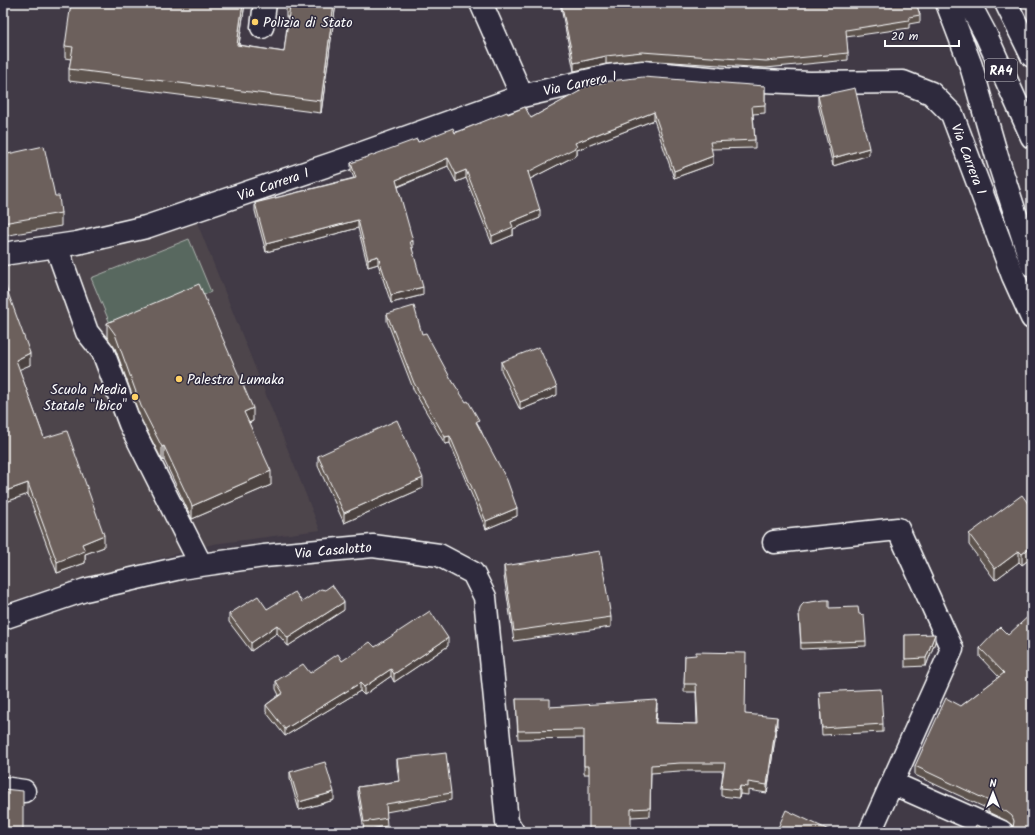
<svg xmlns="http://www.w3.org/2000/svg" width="1035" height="835" viewBox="0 0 1035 835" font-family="Kalam,sans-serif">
  <rect width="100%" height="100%" fill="#413a46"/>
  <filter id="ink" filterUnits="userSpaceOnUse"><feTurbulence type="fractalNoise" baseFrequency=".025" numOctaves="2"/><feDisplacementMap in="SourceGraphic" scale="8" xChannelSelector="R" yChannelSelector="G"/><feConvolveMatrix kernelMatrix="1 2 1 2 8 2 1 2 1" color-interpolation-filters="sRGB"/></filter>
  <g filter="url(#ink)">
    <path fill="#4e454c" d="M196,220L320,530L213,544L58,586L3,604V264Z"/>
    <path fill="#58675e" stroke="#acb3ae" d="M189,239L211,292L199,297L253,421L160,462L106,338L114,333L91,278Z"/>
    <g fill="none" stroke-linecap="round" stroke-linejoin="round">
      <g stroke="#fff" stroke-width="25">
        <path id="minor" d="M481,3L522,96
          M262,27L265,3
          M3,254L77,243L146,227L343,160L522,96L608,76L643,72L720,79L810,83L903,82L931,93L952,114L1013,276L1032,318
          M59,254L87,332L103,352L130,424L201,565
          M774,542L898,529L952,649L870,832
          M3,618L85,590L180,568L264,556L373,546L439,555L473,573L485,597L507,822L513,832
          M892,783L1002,832
          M3,788L24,791"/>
      </g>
      <g stroke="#fff" stroke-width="25">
        <path id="highway" d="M947,3L971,66L998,160L1032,265
          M969,3L986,35L1032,137
          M1006,3L1032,56"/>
      </g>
      <use href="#minor" stroke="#2f2a3d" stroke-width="22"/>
      <use href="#highway" stroke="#2f2a3d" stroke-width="22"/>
    </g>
    <path fill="#5d534e" stroke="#fff" d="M245,3L239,45L284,52L288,17H286V3H336L321,113L69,81V69L71,59L65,58V46Z
      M560,3H916L920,15V22L909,24V28L846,37L848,53V60L766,68L642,60L606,64L574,71Z
      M765,86V113L753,114L755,140V148L711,149L713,164L674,178L654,120L577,150V155L530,179L540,218L513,229V235L492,244L466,178L456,182L448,166L398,187L413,248L412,249L423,295L391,303L378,264L368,267L358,228L266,252L255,211V203L354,178L351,171V163L418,142L455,133L508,114L531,118L579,92V88Z
      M818,96L869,155L833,166L818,104Z
      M3,155L55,196L61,213V226L3,236Z
      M3,279L30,365L19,369L44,438L104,547L85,554V563L57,573L28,494L3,503Z
      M387,314L422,334L451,379L479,426L517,516L486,529L450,443L445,444L414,391L387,321Z
      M107,323L253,421L249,423L271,485L192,519L164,460H162L141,419L115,348L107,337Z
      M501,362L557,395L520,410L501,370Z
      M318,456L423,488L344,523L318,466Z
      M1032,509V557L1022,565L1019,562L995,580L969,545V534Z
      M504,566L611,617V627L514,641L504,576Z
      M302,602L344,610L288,646L277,633L251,651L229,622V614L267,609Z
      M829,608L866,641V646L801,649L799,612Z
      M905,635L935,642L926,666L905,667Z
      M1008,635L1032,832L1013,828L1012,825L1007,821L988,812V809L915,775V766L961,706L999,677L980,657V648Z
      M448,646L394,682L391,676L364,695L360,691L285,736L266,712V705L279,695L276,689V681L310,673L342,661L375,647Z
      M685,656L745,714L777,725L767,793L748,790V795L740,794L739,798L721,796V788L723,771H680L651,773L650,816L631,817L589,774H584V738L518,739L516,699L550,707L657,708L655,723L697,724L696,692H684Z
      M819,692L883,724V732L822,735Z
      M397,759L451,793V800L386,812L387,826L364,830L358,795V787L399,781L397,766Z
      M290,772L334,800L299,810L290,779Z"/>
    <path fill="#4c4340" stroke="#fff" d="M243,3H245L237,57V45Z
      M334,3H336L321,113V101Z
      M606,56V64L574,71V63Z
      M654,112V120L577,150V155L528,180V172L575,143Z
      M869,148V155L833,166V158Z
      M713,156V164L674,178V171Z
      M448,158V166L396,187V180Z
      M466,170V178L456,182V174Z
      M540,210V218L513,229V235L492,244V236L511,222Z
      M358,220V228L266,252V244Z
      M410,241H413V248L410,249Z
      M378,256V264L368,267V259Z
      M423,287V295L391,303V295Z
      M30,353V365L16,371V360Z
      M557,387V395L520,410V402Z
      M253,408V421L244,425V412Z
      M450,436V443L445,444V437Z
      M164,446V460H162V447Z
      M271,471V485L192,519V506Z
      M423,478V488L344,523V513Z
      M28,483V494L3,503V492Z
      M517,508V516L486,529V521Z
      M104,535V547L85,554V563L57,573V562L82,544Z
      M1032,546V557L1022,565V554Z
      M1019,551V562L995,580V569Z
      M344,602V610L288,646V638Z
      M277,625V633L251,651V643Z
      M935,634V642L926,666V658Z
      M448,638V646L394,682V674Z
      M391,669V676L364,695V687Z
      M360,683V691L285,736V729Z
      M657,700V708L655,731V723Z
      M777,717V725L767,793V785Z
      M740,786V794L739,798V790Z
      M334,792V800L299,810V802Z
      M1032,824V832H1028Z"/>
    <path fill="#6c605b" stroke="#fff" d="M71,3H243L237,45L284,52L290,5H286V3H334L321,101L69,69L73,47L65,46Z
      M561,3H916L920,15L909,17V20L846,30L848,53L766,61L642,52L606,56L574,63Z
      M643,77L765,86V105L752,106L755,140L710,142L713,156L674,171L654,112L575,143L577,147L528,172L540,210L511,222L513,227L492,236L466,170L456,174L448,158L396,180L413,241H410L423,287L391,295L378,256L368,259L358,220L266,244L255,203L356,178L351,163L417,139L418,142L453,128L455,133L507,112L508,114L525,107L531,118L580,91L579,88L610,81Z
      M855,88L869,148L833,158L818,96Z
      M44,146L55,196H59L61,213L3,223V155Z
      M3,279L30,353L16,360L44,438L67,431L104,535L82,544L85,551L57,562L28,483L3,492V438H4L3,434Z
      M199,284L253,408L244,412L271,471L192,506L164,446L162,447L141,406L115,334L107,323Z
      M414,306L422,334L426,333L451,379L466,402L468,401L479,420L476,422L507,480L517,508L486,521L450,436L445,437L414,383L387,314Z
      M539,347L557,387L520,402L501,362Z
      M397,420L423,478L344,513L318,456Z
      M1022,495L1032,509V546L1022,554L1019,551L995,569L969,534Z
      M600,551L611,617L514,631L504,566Z
      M332,585L344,602L288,638L277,625L251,643L229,614L258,596L267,609L295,592L302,602L321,589L325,590Z
      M824,600H829V608L858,607L859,614L864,615L866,641L801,643L799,612L801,606L804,603Z
      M430,611L448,638L394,674L391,669L364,687L360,683L285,729L266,705L283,693L276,681L303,664L310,673L338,654L342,661L370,642L375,647Z
      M1032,613V824L1028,832H1010L1013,828L1014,821L1012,816L1007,812L988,803L989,801L915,766L946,698L961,706L1004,673L980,648L1000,627L1008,635Z
      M935,634L926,658L905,659V635Z
      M696,652L746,653L745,714L777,717L767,785L748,782V787L740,786L739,790L721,788L725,763H680L651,765L650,808L631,809V832H589V766H584V730L518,731L516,699H550V707L657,700L655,723L698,724L696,684H684L685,656L696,655Z
      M881,689L883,724L822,728L819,692Z
      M446,753L451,793L386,804L387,818L364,822L358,787L400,781L397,759Z
      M325,762L334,792L299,802L290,772Z
      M3,789L23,791V832H3Z
      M786,810L833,832H776Z
      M976,825L992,832H973Z
      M676,828L691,832H674Z"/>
  </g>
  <g fill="#ffd166" stroke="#2f2a3d" stroke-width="1.5">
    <circle cx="255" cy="22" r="4"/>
    <circle cx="179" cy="379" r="4"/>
    <circle cx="135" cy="397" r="4"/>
  </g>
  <g text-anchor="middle" stroke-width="3" stroke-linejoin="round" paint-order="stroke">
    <rect fill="#2f2a3d" stroke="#c1bfc5" stroke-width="1" x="985" y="59" width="32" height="22" rx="3"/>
    <g font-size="13" font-weight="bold" fill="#fff">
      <text x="1001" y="75">RA4</text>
    </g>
    <g font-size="14" fill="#fff" stroke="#2f2a3d" text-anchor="start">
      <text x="263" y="27">Polizia di Stato</text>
      <text x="187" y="384">Palestra Lumaka</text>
      <text x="127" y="394" text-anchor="end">Scuola Media<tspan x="127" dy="16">Statale "Ibico"</tspan></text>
    </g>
    <g font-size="14" fill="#fff" stroke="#2f2a3d">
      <text transform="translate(580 83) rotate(-12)" y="5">Via Carrera I</text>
      <text transform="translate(969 159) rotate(69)" y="5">Via Carrera I</text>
      <text transform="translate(273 184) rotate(-19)" y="5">Via Carrera I</text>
      <text transform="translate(333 550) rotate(-5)" y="5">Via Casalotto</text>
    </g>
  </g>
  <rect width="1035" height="835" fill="none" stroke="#2f2a3d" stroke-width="16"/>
  <rect x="8" y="8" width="1019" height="819" fill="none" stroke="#fff" stroke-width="1.5" filter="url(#ink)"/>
  <g transform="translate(993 793)" stroke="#2f2a3d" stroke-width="3" paint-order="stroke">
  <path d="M0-3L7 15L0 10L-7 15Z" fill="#ffffff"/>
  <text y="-6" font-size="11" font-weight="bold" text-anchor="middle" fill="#ffffff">N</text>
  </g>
  <path d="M885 40v6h74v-6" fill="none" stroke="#ffffff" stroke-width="2"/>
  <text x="891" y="40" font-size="12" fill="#ffffff" stroke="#2f2a3d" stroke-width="3" paint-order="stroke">20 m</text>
</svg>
